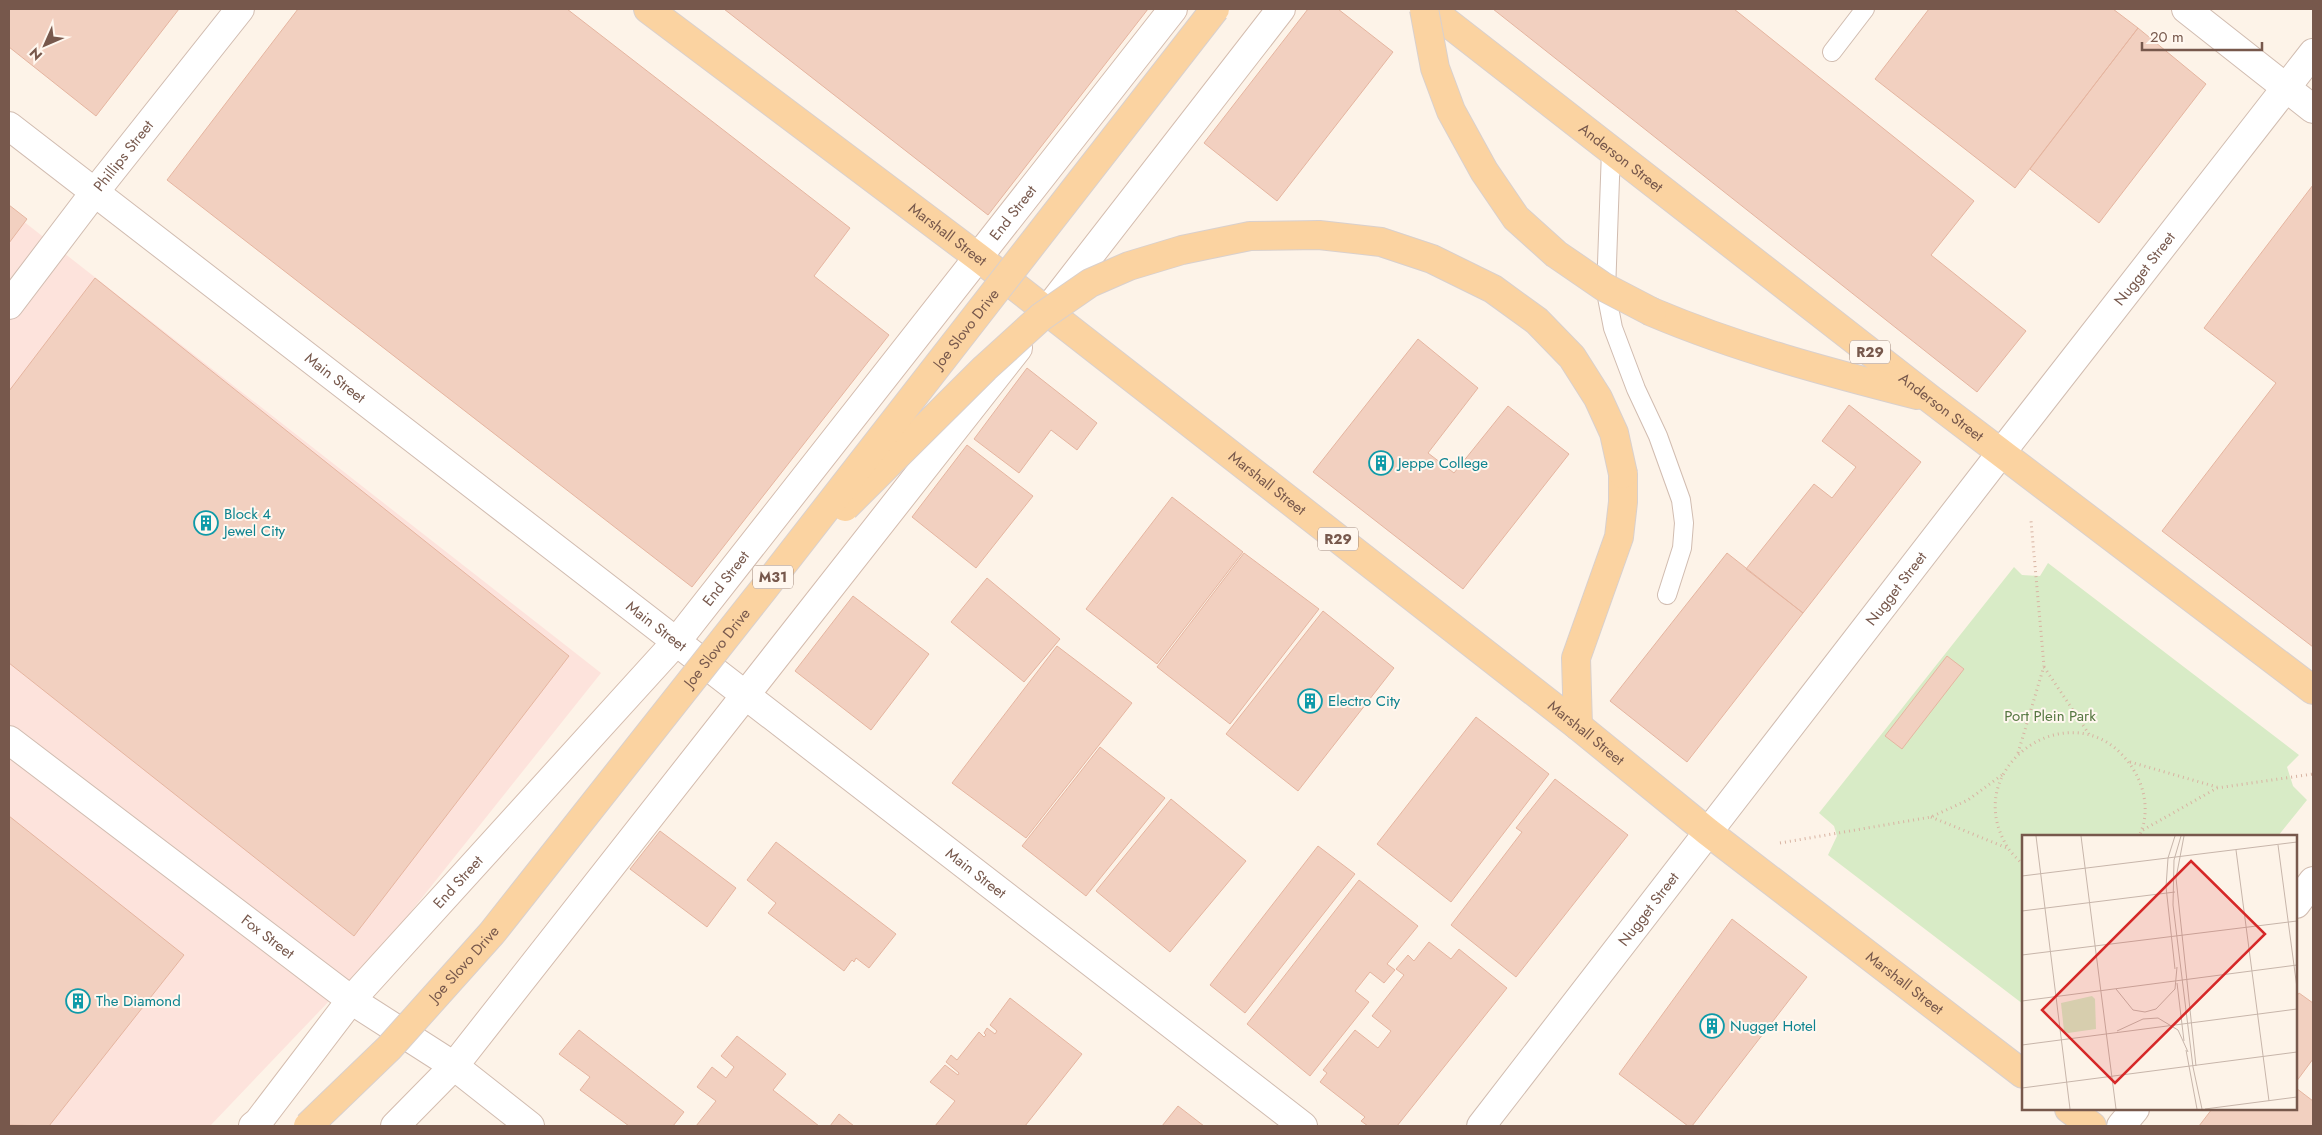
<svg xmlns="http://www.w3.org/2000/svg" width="2322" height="1135" viewBox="0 0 2322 1135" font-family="Jost,sans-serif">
  <rect width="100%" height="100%" fill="#fdf3e8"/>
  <path fill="#fde3dc" d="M9,210L601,673L394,933L210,1126H9Z"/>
  <path fill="#d8ebc6" d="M2048,563L2299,755L2287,767L2293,786L2307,800L2278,836H2023V1004L1828,855L1837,836L1834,826L1819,813L2014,567L2022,575L2040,576Z"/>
  <path fill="#f2d0c0" stroke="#e5b5a0" d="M9,9H179L96,116L9,47Z
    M298,9H567L850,228L814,276L889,335L692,587L167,180Z
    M724,9H1148L988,215Z
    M1308,9H1338L1393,52L1277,201L1204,143Z
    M1493,9H1734L1974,201L1931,255L2026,331L1977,392Z
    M1929,9H2113L2138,28L2015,188L1875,79Z
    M2138,28L2206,84L2099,223L2030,169Z
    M2313,185V647L2162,531L2276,383L2204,328Z
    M9,205L27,219L9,243Z
    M95,278L569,656L354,936L9,663V391Z
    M1418,339L1478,388L1428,453L1454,473L1508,406L1569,454L1463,589L1313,472Z
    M1027,368L1097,423L1077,450L1051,430L1019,473L974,439Z
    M1849,405L1921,462L1803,613L1746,569L1814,484L1832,498L1856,467L1822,441Z
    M967,445L1033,496L976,568L912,517Z
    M1172,497L1243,552L1157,664L1086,609Z
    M1244,553L1319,609L1230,724L1157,667Z
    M1727,553L1803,613L1687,762L1610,701Z
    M987,578L1060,639L1024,682L951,622Z
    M853,596L929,654L871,730L795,671Z
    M1323,611L1394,668L1298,791L1226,734Z
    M1057,646L1132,703L1026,838L952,783Z
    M1947,656L1964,669L1902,749L1885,736Z
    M1476,717L1549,774L1451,902L1377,844Z
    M1100,747L1165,798L1086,896L1022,846Z
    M1555,779L1628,835L1516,977L1451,925L1522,832L1516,828Z
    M1171,799L1246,861L1170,952L1096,891Z
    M9,816L184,955L49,1126L9,1125Z
    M660,831L736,888L707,927L630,869Z
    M776,842L896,934L869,968L856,958L854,962L852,960L844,971L768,913L776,903L747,880Z
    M1318,846L1355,874L1245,1013L1210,985Z
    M1359,880L1418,926L1387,964L1395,970L1384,983L1370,972L1355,991L1369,1002L1310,1076L1247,1024Z
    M1732,919L1807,977L1692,1126H1688L1619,1074Z
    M1429,942L1451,959L1459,949L1507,988L1397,1126H1368L1361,1121L1365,1117L1320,1082L1327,1073L1323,1070L1355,1030L1378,1048L1391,1031L1372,1016L1404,975L1396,969L1408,955L1414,961Z
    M2299,993L2313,1003V1059L2296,1082V997Z
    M1010,998L1082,1054L1025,1126H935L955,1101L930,1082L945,1065L958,1075L959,1073L946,1062L951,1055L957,1060L979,1032L984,1037L986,1035L984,1033L987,1028L995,1034L997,1031L990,1025Z
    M579,1030L684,1112L673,1126H629L580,1090L590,1077L559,1054Z
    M737,1036L786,1074L773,1090L819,1126H696L716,1101L697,1087L712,1067L726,1078L734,1067L721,1056Z
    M2296,1088L2313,1101V1126H2199L2212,1109H2296Z
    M1178,1106L1204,1126H1162Z
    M839,1114L854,1126H830Z"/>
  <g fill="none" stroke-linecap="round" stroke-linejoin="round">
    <g stroke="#d1bcb0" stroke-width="20">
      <path id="lane" d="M1832,52L1865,9
        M1611,150L1606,292L1613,328L1636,389L1658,436L1681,500L1684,523L1682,548L1667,595"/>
    </g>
    <g stroke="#d1bcb0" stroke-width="30">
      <g id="street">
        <path d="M2186,9L2313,109"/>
        <path id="s1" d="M9,126L1303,1126"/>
        <path id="s2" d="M9,305L94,193L240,9"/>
        <path id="s3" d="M9,740L351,1000L454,1066L530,1126"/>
        <path d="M2296,904L2313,881"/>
        <path id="s4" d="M1481,1126L2001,453L2313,53"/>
        <path d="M2121,1126L2135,1109"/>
      </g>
    </g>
    <g stroke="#d4bcae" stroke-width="30">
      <g id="secondary">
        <path d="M1049,308L1281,9"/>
        <path id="s5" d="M253,1126L258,1122L351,1000L676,642L1173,9"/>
        <path d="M395,1126L454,1066L1018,348"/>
      </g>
    </g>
    <g stroke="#d9d0cd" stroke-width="30">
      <g id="primary">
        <path id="s6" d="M648,9L979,258L1578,726L1708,832L2023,1074"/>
        <path id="s7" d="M1430,9L1929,398L2313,690"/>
        <path d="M1652,312C1737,348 1827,372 1917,395"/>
        <path d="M1578,726L1576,658L1619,537L1623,502V474"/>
        <path d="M2069,1109L2092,1126"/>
      </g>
    </g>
    <path stroke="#d8b3a2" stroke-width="3" stroke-dasharray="1 4" stroke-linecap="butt" d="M2044,667L2089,734
      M2018,753L2044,666L2031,521
      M2130,762L2217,787
      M1931,817L2007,848
      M2143,830L2217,788L2313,774
      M1780,843L1931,817L1968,800L2002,775
      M2023,865C2018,859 2012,854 2008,848C1954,762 2085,681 2136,774C2146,792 2149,817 2139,836"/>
    <use href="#lane" stroke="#fff" stroke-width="18"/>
    <use href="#street" stroke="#fff" stroke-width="28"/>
    <use href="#secondary" stroke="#fff" stroke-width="28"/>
    <use href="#primary" stroke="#fbd3a1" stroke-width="28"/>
    <g stroke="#d9d0cd" stroke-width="30" stroke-linecap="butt">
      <g id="primary-bridge">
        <path d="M1424,9L1435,68L1451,111L1484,171L1516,218L1556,254L1604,287L1652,312"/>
        <path d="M845,507L985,368L1041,317L1090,283L1129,266L1182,250L1250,236L1319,235L1381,242L1432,259L1493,289L1537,321L1572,357L1598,398L1614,433L1623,474"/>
        <path id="s8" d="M308,1126L389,1048L492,933L766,586L1215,9"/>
      </g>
    </g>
    <use href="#primary-bridge" stroke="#fbd3a1" stroke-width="28"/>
  </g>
  <defs>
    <g id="building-ring" transform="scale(1.25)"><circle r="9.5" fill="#fff7ef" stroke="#0f9aa8" stroke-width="1.5"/><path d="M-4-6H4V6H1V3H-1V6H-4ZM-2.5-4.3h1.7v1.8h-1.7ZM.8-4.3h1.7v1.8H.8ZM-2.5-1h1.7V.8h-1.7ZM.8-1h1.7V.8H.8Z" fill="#0f9aa8"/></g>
  </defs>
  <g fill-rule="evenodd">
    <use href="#building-ring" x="1381" y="463"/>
    <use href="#building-ring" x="206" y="523"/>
    <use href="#building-ring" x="1310" y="701"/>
    <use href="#building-ring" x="78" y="1001"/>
    <use href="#building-ring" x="1712" y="1026"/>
  </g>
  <g text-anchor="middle" stroke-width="4" stroke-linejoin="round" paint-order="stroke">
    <g fill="#fff7ef" stroke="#a0887d" stroke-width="1">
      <rect x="1850" y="340.5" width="40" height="23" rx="4"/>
      <rect x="1318" y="527.5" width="40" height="23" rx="4"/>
      <rect x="753" y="565.5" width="40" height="23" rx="4"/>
    </g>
    <g font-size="14" font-weight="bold" fill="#77584c">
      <text x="1870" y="357">R29</text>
      <text x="1338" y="544">R29</text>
      <text x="773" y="582">M31</text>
    </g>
    <g font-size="15" fill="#77584c" stroke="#fff7ef">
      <text dy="5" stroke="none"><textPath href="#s2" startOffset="188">Phillips Street</textPath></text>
      <text dy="5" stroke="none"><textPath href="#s7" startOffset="242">Anderson Street</textPath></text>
      <text dy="5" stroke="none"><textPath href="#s5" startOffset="1189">End Street</textPath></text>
      <text dy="5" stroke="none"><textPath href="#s6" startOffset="375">Marshall Street</textPath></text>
      <text dy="5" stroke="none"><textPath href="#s4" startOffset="1084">Nugget Street</textPath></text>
      <text dy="5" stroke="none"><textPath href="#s8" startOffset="1035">Joe Slovo Drive</textPath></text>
      <text dy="5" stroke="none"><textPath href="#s1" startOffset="412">Main Street</textPath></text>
      <text dy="5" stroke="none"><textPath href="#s7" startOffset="648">Anderson Street</textPath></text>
      <text dy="5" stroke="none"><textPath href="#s6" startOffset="780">Marshall Street</textPath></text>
      <text dy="5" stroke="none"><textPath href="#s5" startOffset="724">End Street</textPath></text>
      <text dy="5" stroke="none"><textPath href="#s4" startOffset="679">Nugget Street</textPath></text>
      <text dy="5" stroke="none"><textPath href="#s1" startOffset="818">Main Street</textPath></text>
      <text dy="5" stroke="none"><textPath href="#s8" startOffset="630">Joe Slovo Drive</textPath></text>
      <text dy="5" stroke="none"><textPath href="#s6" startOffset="1185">Marshall Street</textPath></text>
      <text dy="5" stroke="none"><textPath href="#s1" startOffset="1222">Main Street</textPath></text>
      <text dy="5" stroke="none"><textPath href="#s5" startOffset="319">End Street</textPath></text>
      <text dy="5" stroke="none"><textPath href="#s4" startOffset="274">Nugget Street</textPath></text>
      <text dy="5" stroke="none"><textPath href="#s3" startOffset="325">Fox Street</textPath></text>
      <text dy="5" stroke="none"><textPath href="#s8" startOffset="225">Joe Slovo Drive</textPath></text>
      <text dy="5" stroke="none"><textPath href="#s6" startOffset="1590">Marshall Street</textPath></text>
    </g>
    <g font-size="15" fill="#0d838f" stroke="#fff7ef" text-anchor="start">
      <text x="1398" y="468">Jeppe College</text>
      <text x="224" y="519">Block 4<tspan x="224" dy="17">Jewel City</tspan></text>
      <text x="1328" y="706">Electro City</text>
      <text x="96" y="1006">The Diamond</text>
      <text x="1730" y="1031">Nugget Hotel</text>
    </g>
    <g font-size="15" fill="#557741" stroke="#fff7ef">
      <text x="2050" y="721">Port Plein Park</text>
    </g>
  </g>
  <g transform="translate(2022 835)">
    <rect width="275" height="275" fill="#fdf3e8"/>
    <path d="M70,161L73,164L74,194L46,198L42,196L39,168Z" fill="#d8ebc6"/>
    <path fill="none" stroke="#c7b5aa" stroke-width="1" d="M14,1L48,274M59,1L94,274M153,1L146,23L144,52L153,134M159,1L152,25L151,70L171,232L180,274M162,1L154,43L174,231M256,10L275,153M214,15L247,266M0,41L275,7M0,76L153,57M0,120L275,86M155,148L162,206M94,154L111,175L123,177L134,174L153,154L155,132M0,166L275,130M95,196L121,184L136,183L156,195L166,217M0,210L275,174M164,215L175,274M0,253L275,217M183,274L275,262"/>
    <path fill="#d62828" fill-opacity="0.15" stroke="#d62828" stroke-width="2.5" d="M169,26L243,99L93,248L20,175Z"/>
    <rect width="275" height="275" fill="none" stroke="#77584c" stroke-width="2.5"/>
  </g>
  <rect width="2322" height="1135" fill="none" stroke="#77584c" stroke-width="20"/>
  <g transform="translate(45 45) rotate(225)" stroke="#fff7ef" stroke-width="4" paint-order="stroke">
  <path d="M0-4L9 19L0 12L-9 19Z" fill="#77584c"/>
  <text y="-8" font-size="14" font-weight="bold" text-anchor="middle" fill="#77584c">N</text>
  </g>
  <path d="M2142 42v8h120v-8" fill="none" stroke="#77584c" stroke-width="2.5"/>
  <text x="2150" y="42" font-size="15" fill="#77584c" stroke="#fff7ef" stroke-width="4" paint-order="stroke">20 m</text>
</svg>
